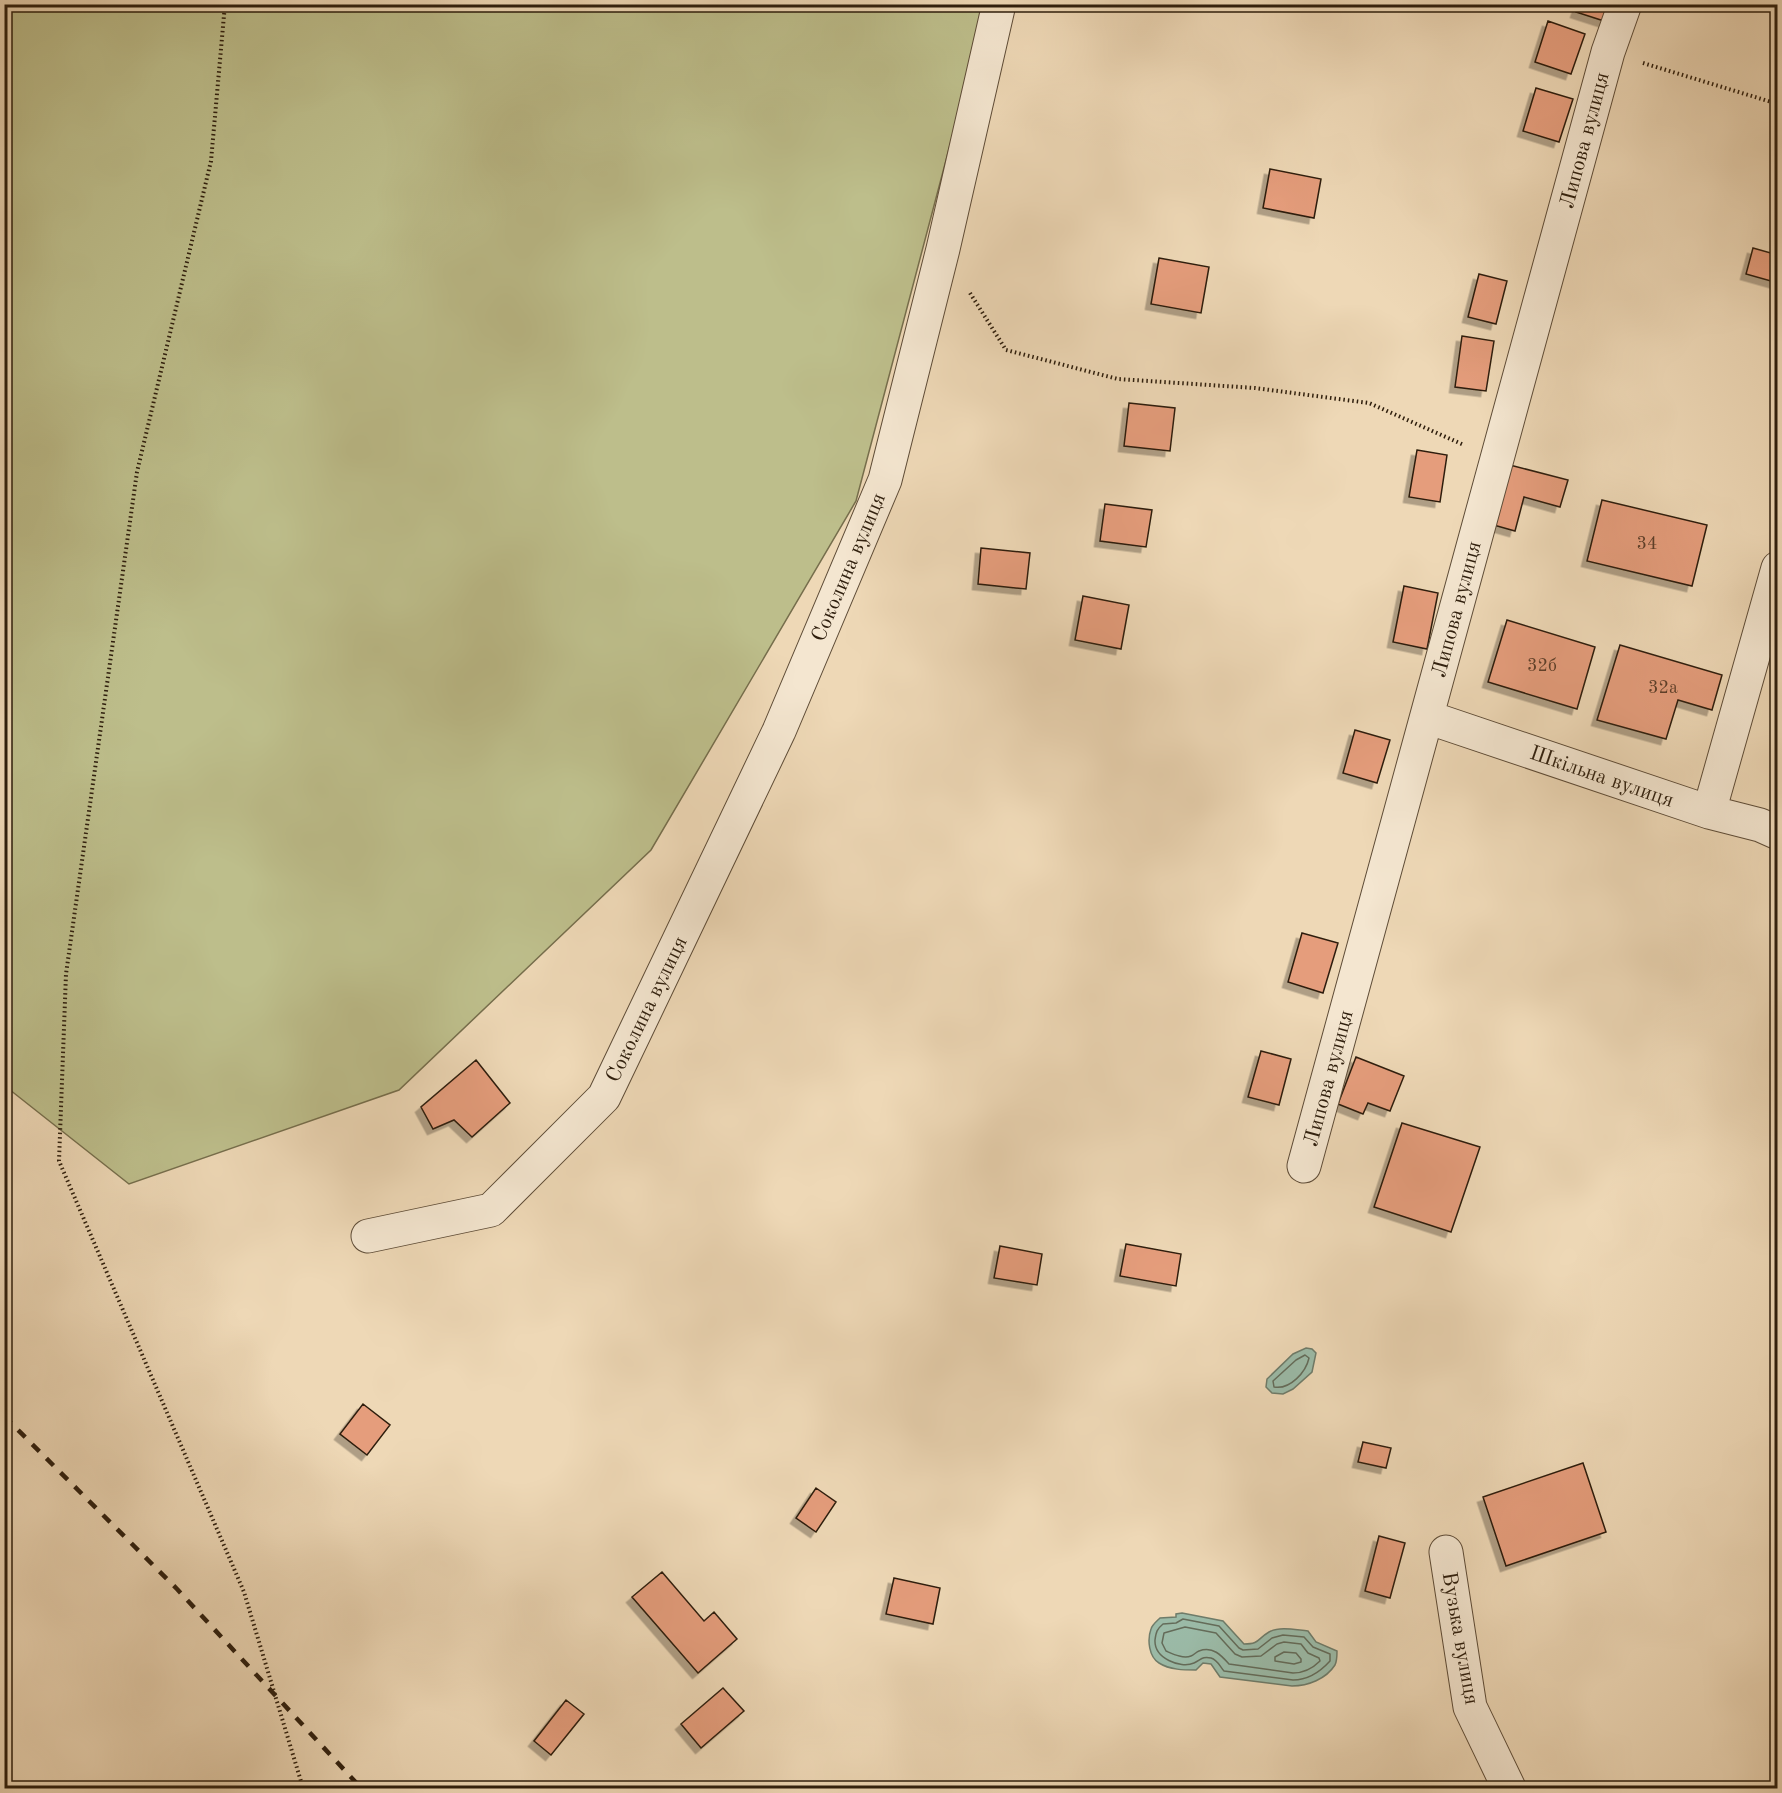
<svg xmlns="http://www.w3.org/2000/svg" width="1782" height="1793" viewBox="0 0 1782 1793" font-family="'Old Standard TT',serif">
  <defs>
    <filter id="shadow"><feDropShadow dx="-5.5" dy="5.5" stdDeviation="0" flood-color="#0004"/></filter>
  </defs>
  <rect width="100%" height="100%" fill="#eed8b6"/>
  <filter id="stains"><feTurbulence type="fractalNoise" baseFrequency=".00333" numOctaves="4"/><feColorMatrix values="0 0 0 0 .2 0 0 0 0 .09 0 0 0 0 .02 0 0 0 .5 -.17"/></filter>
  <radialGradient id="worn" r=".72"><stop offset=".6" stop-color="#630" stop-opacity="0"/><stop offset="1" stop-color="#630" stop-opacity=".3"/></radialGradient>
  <path fill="#bdbe8b" stroke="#766e4c" stroke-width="1.5" d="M4,5H987L856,501L651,850L399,1090L129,1184L5,1086Z"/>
  <path fill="#9bbba8" stroke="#6f7c6a" stroke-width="1.5" d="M1306,1348L1312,1349L1316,1353L1312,1372L1293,1389L1283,1394L1272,1393L1266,1387L1267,1379L1293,1354Z
    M1182,1613L1223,1621L1244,1644C1260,1644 1257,1639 1269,1632C1280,1626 1296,1630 1308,1631L1316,1642L1337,1651C1337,1655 1337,1661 1335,1665C1326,1679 1308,1686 1292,1686L1220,1677L1211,1664L1203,1663L1196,1670C1184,1670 1170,1670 1159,1663C1149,1657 1147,1640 1151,1629C1152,1625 1157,1621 1160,1618L1176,1617V1614Z"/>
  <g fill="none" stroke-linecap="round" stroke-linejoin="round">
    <path stroke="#646c5a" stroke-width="1.5" d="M1305,1355L1309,1358C1306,1372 1290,1390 1274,1387L1273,1381L1296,1360Z
      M1183,1619L1219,1626L1239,1648L1243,1650L1258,1649L1272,1638L1283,1635L1304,1637L1313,1647L1330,1654V1661C1320,1672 1308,1680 1293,1680L1224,1671C1220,1667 1218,1660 1211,1658C1202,1656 1201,1660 1194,1663C1180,1669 1154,1658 1155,1640C1156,1632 1157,1629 1163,1624L1176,1623Z
      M1185,1627L1216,1633L1235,1654L1242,1657L1261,1656L1277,1644L1284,1642L1301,1644L1308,1653L1319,1658L1320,1661C1313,1668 1303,1673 1293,1673L1229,1664C1221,1655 1213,1646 1199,1651C1196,1652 1194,1655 1191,1656C1183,1659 1173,1654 1166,1651L1162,1643L1164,1633Z
      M1284,1652L1296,1653L1301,1659V1662L1294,1664L1275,1661V1657Z"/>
  </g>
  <path fill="#e59d7c" stroke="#2e1e0d" stroke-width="1.5" filter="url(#shadow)" d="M1579,4H1610L1604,21L1576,12Z
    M1548,21L1585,34L1571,74L1535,62Z
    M1536,88L1573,99L1559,142L1523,131Z
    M1270,169L1321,179L1314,218L1263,208Z
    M1753,248L1778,255V283L1746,274Z
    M1159,258L1209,267L1201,313L1151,304Z
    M1479,274L1507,281L1496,324L1468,317Z
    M1462,336L1494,341L1486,391L1455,387Z
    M1129,403L1175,408L1170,451L1124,446Z
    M1417,450L1447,455L1440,502L1409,497Z
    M1506,464L1568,480L1560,507L1524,497L1515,531L1490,524Z
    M1602,500L1707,525L1692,586L1587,561Z
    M1105,504L1152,510L1146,547L1100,541Z
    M981,548L1030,553L1026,589L978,584Z
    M1404,586L1438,593L1427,649L1393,642Z
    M1083,596L1129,605L1121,649L1075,640Z
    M1507,620L1595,647L1577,709L1488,682Z
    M1620,645L1722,675L1712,710L1678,700L1666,739L1597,720Z
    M1355,730L1390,740L1377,783L1343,773Z
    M1302,933L1338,943L1323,993L1288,982Z
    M1261,1051L1291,1059L1279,1105L1248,1097Z
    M1356,1057L1404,1076L1390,1111L1368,1103L1363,1114L1338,1104Z
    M476,1060L510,1103L472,1137L454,1120L433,1129L421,1107Z
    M1402,1123L1480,1147L1451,1232L1374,1207Z
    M1126,1244L1181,1254L1176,1286L1120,1276Z
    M1000,1246L1042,1254L1037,1285L994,1278Z
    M363,1404L390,1425L367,1455L340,1434Z
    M1363,1442L1391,1448L1386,1468L1358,1462Z
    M1583,1463L1606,1532L1506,1566L1483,1497Z
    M816,1488L836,1502L816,1532L796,1518Z
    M1379,1536L1405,1543L1390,1598L1365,1591Z
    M662,1572L704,1621L714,1612L737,1639L698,1673L632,1597Z
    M894,1578L940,1588L933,1624L886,1614Z
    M723,1688L744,1711L701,1748L681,1724Z
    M566,1700L584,1714L551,1755L534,1741Z"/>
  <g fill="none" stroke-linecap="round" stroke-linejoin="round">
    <g stroke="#5e4c37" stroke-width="35">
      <path id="street" d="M1427,717L1709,812L1760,825L1778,833
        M1709,812L1778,568
        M1304,1166L1608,52L1625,4
        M368,1236L491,1210L604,1097L779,731L885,480L943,249L999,4
        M1446,1552L1470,1707L1509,1788"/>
    </g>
    <path stroke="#2e1e0d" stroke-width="4" stroke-dasharray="1.5 3" stroke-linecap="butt" d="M225,4L211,161L137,472L66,974L59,1161L244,1592L303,1788
      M1643,63L1778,104
      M970,293L1006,350L1118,379L1255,388L1369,403L1464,445"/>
    <use href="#street" stroke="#f4e6d0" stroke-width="33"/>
    <path stroke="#2e1e0d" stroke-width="4.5" stroke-dasharray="10 10" stroke-linecap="butt" d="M4,1416L177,1589L361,1788"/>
  </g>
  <g text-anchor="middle" stroke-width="4.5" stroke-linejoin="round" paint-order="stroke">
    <g font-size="18" fill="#5c3e29">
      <text x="1647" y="549">34</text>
      <text x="1542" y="671">32б</text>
      <text x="1663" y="693">32а</text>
    </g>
    <g font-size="21" fill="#2e1e0d" stroke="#f4e6d0">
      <text transform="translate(1584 140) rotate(-75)" y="7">Липова вулиця</text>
      <text transform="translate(848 567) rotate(-67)" y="7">Соколина вулиця</text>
      <text transform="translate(1456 609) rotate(-75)" y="7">Липова вулиця</text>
      <text transform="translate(1602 776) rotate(19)" y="7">Шкільна вулиця</text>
      <text transform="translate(646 1009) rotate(-64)" y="7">Соколина вулиця</text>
      <text transform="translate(1328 1078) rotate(-75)" y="7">Липова вулиця</text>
      <text transform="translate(1461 1638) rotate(80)" y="7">Вузька вулиця</text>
    </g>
  </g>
  <rect width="1782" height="1793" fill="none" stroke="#eed8b6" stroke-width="24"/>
  <rect x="6" y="6" width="1770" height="1781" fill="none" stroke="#2e1e0d" stroke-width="3"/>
  <rect x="12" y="12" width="1758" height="1769" fill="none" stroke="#2e1e0d" stroke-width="1.5"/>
  <rect width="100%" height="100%" filter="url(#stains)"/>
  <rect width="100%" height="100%" fill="url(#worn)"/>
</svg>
